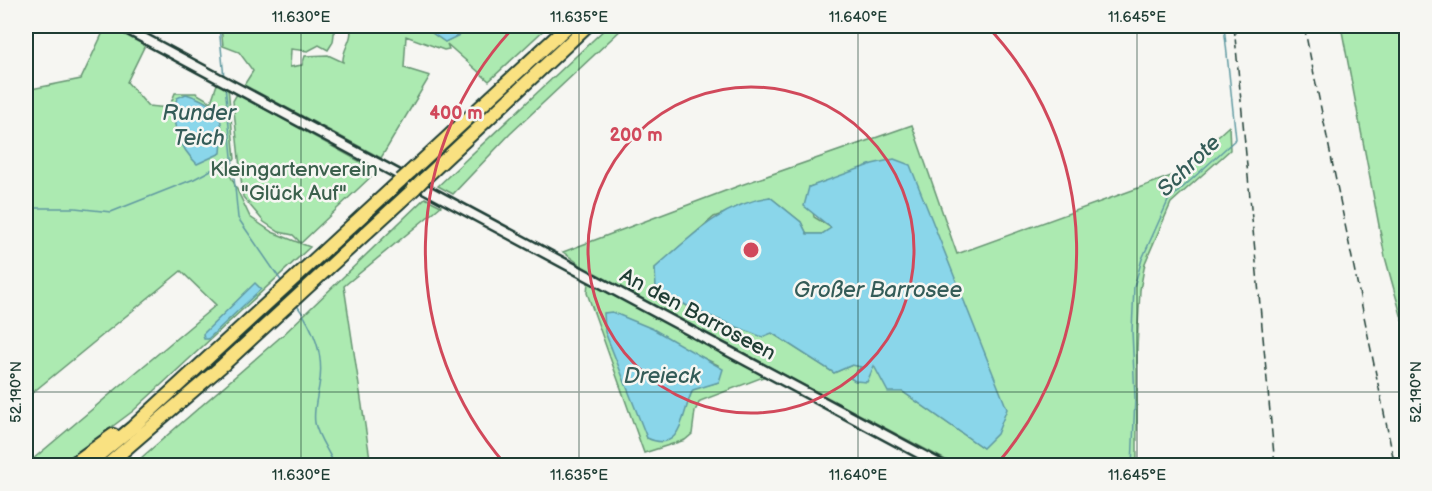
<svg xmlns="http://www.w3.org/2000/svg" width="1432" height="491" viewBox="0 0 1432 491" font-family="'Balsamiq Sans',sans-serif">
  <rect width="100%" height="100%" fill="#f6f6f2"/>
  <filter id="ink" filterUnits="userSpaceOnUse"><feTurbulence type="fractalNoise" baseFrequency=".0167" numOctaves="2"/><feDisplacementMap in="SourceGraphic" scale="12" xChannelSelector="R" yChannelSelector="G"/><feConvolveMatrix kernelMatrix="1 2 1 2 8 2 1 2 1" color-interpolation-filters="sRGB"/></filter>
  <g filter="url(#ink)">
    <path fill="#aceab1" stroke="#669472" stroke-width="1.5" fill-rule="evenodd" d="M106,26H114L146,43L127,82L148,106L169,108L175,93H196L211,102L218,81L228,87L235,159L221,164H225L250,217L272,232L310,247L133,411L61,465H26L216,305L181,271L26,398V90L81,79Z
      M221,26H335L333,42L328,50L319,45L308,51L291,49L290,67L302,65L305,56L328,55L343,62C342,48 354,40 350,26H422L445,42L470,29L469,26H548L489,81L447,44L449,49L444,50L406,36L404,68L430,76L381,158L244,85L253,71L239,52L223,46Z
      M608,26H625L510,134L453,194L438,186Z
      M1341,26H1406V333L1385,257Z
      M237,94L377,171L301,243L293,235L279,232L264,222L243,197L233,101Z
      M912,125L957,254L1174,175L1229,126L1230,150L1171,203L1145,263L1140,290L1137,348V465H955L589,271L563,252L741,185ZM827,181L983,448L903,392L874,365H852L834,373L772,333L697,311L656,289L655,268L714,217L770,197L801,222L807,234H822L832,228L814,217L809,187Z
      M425,198L441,206L344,286L371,465H133L284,334Z
      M588,282L766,376L700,401L695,411L692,434L685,440L644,453L587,293ZM685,349L718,365L719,382L693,389L689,397L647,438L637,406Z"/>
    <path fill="#8ad6ea" stroke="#5f99a1" stroke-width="1.5" d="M422,26H469L470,30L445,42Z
      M186,94C222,105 224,117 221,153L197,164C181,149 168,122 177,98Z
      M894,159L910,165L1007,409L997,434L983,448L903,392H888L874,366L867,382L855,381L850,378L861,367L852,365L834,373L772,333L762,337L697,311L656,289L655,268C690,237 722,204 770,197L801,222L807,234H822L831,228L804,206L809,187L872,164Z
      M255,283L261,289L208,339H204L203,334Z
      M612,312L653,329L723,369L719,382L693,390C682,409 684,455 647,438L605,332L604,313Z"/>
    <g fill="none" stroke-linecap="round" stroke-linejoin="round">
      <path stroke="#5f99a1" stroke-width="1.5" d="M219,26L224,78
        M225,85L238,218L282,282
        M26,208H75L111,212L194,179L232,159
        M296,304C314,329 325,355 319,386C317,399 313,410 315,423C318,438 329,451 335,466
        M1132,466L1135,398L1132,331L1134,287L1142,259L1168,201L1236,139L1224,26"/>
      <g stroke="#1f3d34" stroke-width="13">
        <path id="tertiary" d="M121,26L943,466"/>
      </g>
      <g stroke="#1f3d34" stroke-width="16">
        <path id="motorway" d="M410,172L568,26
          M424,179L587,26
          M70,466L113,435
          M86,466L133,427L401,180
          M106,466L223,365L415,188"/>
      </g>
      <use href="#tertiary" stroke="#f6f6f2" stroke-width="8"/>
      <use href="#motorway" stroke="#f9e181" stroke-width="12"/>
      <path stroke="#1f3d34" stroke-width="1.5" stroke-dasharray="9 4.5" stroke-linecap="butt" d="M1234,26L1275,466
        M1304,26L1395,466"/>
      <g stroke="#1f3d34" stroke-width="16" stroke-linecap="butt">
        <path id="motorway-bridge" d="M401,180L410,172
          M415,188L424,179"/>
      </g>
      <use href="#motorway-bridge" stroke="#f9e181" stroke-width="12"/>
    </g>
  </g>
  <path fill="none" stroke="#1f3d34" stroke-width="1.5" stroke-opacity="0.45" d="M301,26V466M579,26V466M858,26V466M1137,26V466M26,392H1406"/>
  <g fill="none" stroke="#d1495b" stroke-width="3">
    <circle cx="751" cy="250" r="163"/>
    <path d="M505 464A326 326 0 0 1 515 26M987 26A326 326 0 0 1 997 464"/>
  </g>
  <g text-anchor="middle" stroke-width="5" stroke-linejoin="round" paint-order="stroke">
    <g font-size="21" fill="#3b604d" stroke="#f6f6f2">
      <text x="294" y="176">Kleingartenverein<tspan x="294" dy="24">"Glück Auf"</tspan></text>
    </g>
    <g font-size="21" fill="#1f3d34" stroke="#f6f6f2">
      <text transform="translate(698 314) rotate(28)" y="7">An den Barroseen</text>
    </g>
    <g font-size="22" font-style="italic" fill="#345c58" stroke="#f6f6f2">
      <text x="199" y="120">Runder<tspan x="199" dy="25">Teich</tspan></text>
      <text transform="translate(1188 165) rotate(-44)" y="8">Schrote</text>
      <text x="878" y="297">Großer Barrosee</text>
      <text x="662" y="383">Dreieck</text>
    </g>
  </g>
  <circle cx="751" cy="250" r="9" fill="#d1495b" stroke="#f6f6f2" stroke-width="3"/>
  <g font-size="18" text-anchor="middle" font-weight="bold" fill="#d1495b" stroke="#f6f6f2" stroke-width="5" stroke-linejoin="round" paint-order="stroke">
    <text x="456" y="119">400 m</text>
    <text x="636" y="141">200 m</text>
  </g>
  <rect width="1432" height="491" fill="none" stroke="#f6f6f2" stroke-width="66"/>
  <rect x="33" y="33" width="1366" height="425" fill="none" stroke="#1f3d34" stroke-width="2"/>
  <g font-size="15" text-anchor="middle" fill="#1f3d34">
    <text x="301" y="22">11.630°E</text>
    <text x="579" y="22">11.635°E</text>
    <text x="858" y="22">11.640°E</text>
    <text x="1137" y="22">11.645°E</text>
    <text transform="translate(16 392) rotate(-90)" y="5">52.190°N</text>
    <text transform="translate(1416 392) rotate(-90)" y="5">52.190°N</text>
    <text x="301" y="480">11.630°E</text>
    <text x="579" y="480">11.635°E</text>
    <text x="858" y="480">11.640°E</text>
    <text x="1137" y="480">11.645°E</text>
  </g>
</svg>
